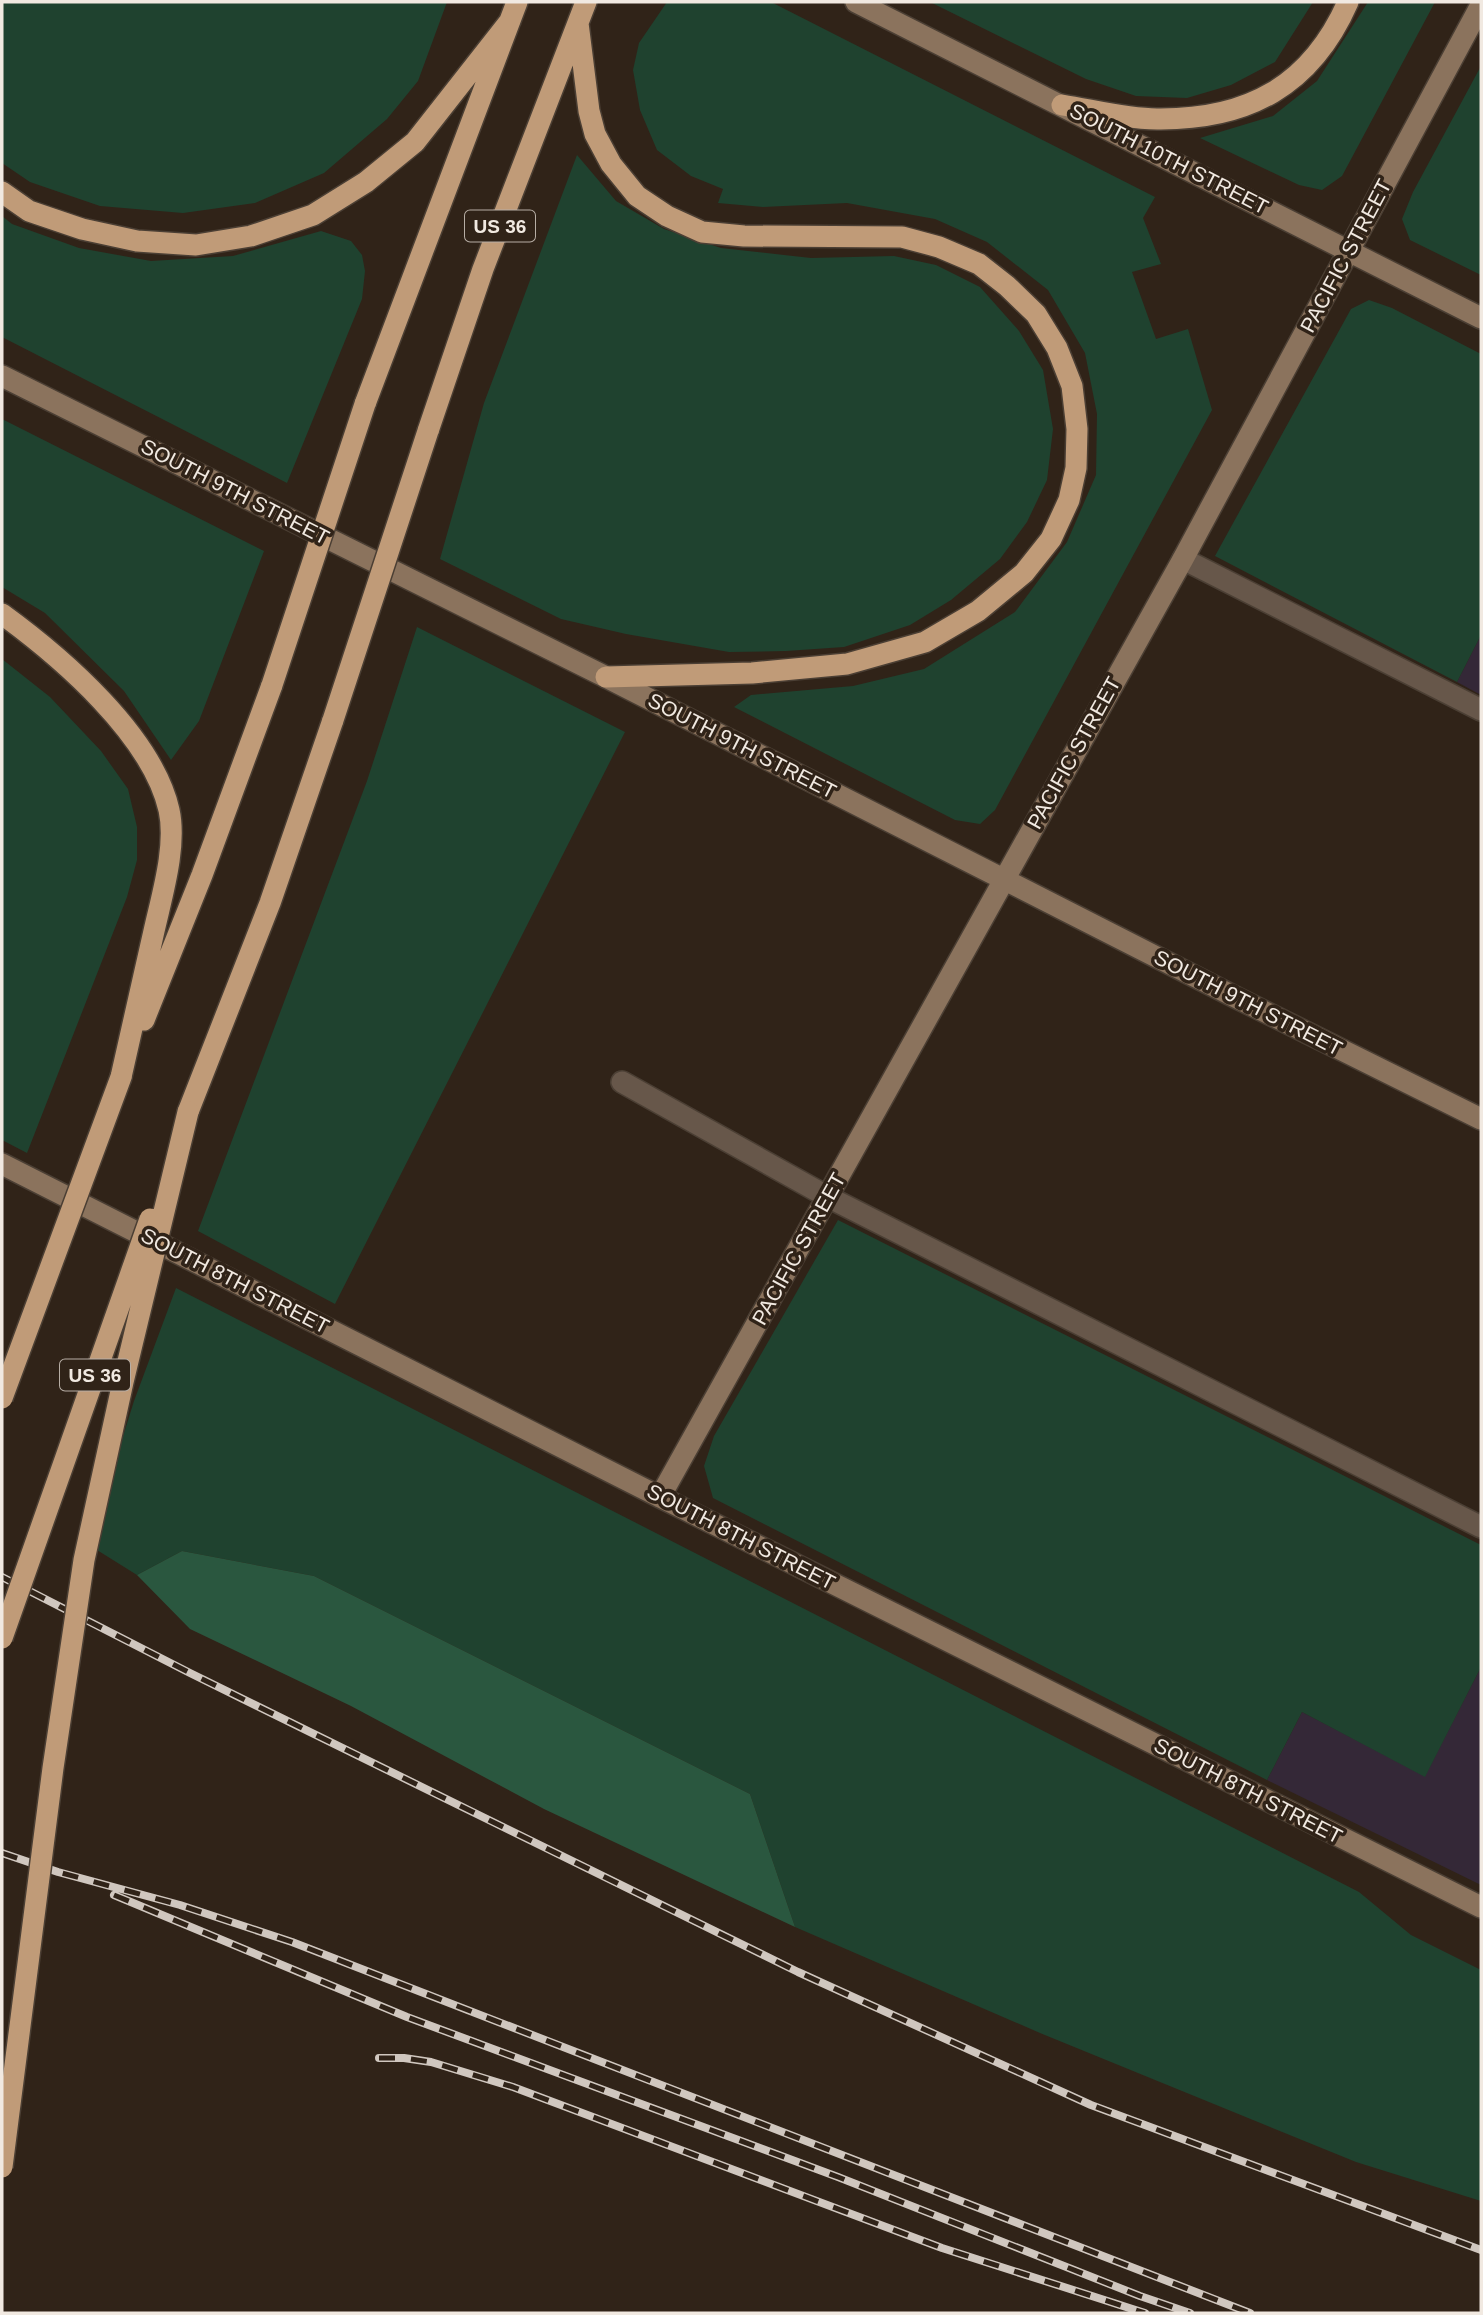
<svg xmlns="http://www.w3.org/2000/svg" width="1483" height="2315" viewBox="0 0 1483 2315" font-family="Helvetica,sans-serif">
  <rect width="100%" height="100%" fill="#302318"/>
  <path fill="#342837" d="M1481,635V695L1457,682Z
    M1481,1667V1885L1267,1780L1302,1712L1425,1776Z"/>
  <path fill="#1f422f" d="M2,2H447L418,81L387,119L324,173L255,203L183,213L100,206L30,182L2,163Z
    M667,2H771L1155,197L1143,218L1161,264L1132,272L1156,339L1188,329L1212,410L995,810L980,824L955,820L734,707L751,695L853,686L924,669L1015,612L1067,542L1096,475L1097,414L1085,353L1048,290L987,242L935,219L847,203L763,207L718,203L723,189L691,176L657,150L640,110L633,70L639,43Z
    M930,2H1313L1275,62L1231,85L1187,98L1136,96L1086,79Z
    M1368,2H1435L1342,176L1322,190L1299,185L1200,138L1273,116L1317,81Z
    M1481,66V275L1410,240L1402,219L1413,192Z
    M577,155L616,201L664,229L721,248L811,258L894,256L936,265L980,287L1019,331L1043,370L1053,429L1047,480L1027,522L1000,559L951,600L910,625L844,647L786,651L729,652L626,634L561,619L440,559L484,403Z
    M2,216L12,224L79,248L151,261L233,256L321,231L351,241L362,255L365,271L362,299L287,483L2,337Z
    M1369,300L1392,308L1481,354V635L1457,682L1215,556L1351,309Z
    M2,419L264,551L199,721L171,760L124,691L45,613L2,587Z
    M417,627L625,732L335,1304L198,1231L367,781Z
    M2,659L50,697L101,751L128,789L137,827V860L127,897L27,1153L2,1140Z
    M838,1220L1481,1545V1667L1425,1777L1302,1712L1267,1780L713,1498L704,1466L714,1436Z
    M176,1288L1359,1892L1411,1935L1481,1970V2201L1356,2162L1040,2033L795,1927L750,1794L314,1576L182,1551L137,1575L89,1545L134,1401Z"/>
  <path fill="#2a573f" d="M182,1551L314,1576L750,1794L795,1927L544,1809L351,1706L190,1629L137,1575Z"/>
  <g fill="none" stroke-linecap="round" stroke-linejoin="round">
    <g stroke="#4b3f34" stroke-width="24">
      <path id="lane" d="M1183,559L1481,710
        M622,1082L828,1197L1481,1527"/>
    </g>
    <g stroke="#4b3f34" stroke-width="24">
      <path id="secondary" d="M856,2L1481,318
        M2,376L606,677L1237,998L1481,1119
        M2,1164L660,1497L1481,1907
        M660,1497L1183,559L1481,5"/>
    </g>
    <g stroke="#4b3f34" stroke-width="24">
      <path id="highway" d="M578,23L589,111L595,134L611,164L637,196L667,216L702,232L744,236L902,237L939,247L979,264L1007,286L1036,314L1057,348L1072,386L1077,429L1076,468L1069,500L1051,539L1024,573L978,611L925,642L847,664L752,673L606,677
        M1062,105C1093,110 1126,119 1157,119C1248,120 1311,86 1348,2
        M2,192L29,211L82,229L137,241L196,245L251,236L313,215L366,182L415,142L510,21
        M365,404L517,2
        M428,431L483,269L586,2
        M2,614C61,657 152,735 169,810C177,846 162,895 154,931C143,979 132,1028 121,1077
        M144,1020L202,875L272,685
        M188,1112L270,903L333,720"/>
    </g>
    <use href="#lane" stroke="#67574a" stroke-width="21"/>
    <use href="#secondary" stroke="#8b735d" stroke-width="21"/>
    <use href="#highway" stroke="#c09b78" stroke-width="21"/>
    <g stroke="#d0c7bf" stroke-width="8">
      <path id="rail" d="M2,1577L190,1673L798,1972L1091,2105L1481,2250
        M2,1853L58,1872L180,1905L292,1942L1250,2313
        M114,1895L407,2017L838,2177L1140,2296L1190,2313
        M379,2058H404L431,2062L513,2087L942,2248L1145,2313"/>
    </g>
    <use href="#rail" stroke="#302318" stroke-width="5" stroke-dasharray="16" stroke-linecap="butt"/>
    <g stroke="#4b3f34" stroke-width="24" stroke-linecap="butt">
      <path id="highway-bridge" d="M272,685L365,404
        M333,720L428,431
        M2,1398L121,1077
        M2,1638L150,1219
        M2,2167L53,1768L84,1560L123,1382L188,1112"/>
    </g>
    <use href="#highway-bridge" stroke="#c09b78" stroke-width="21"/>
  </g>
  <g text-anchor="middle" stroke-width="7" stroke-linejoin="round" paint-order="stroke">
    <g fill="#302318" stroke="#b7aea5" stroke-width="2">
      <rect x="465" y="210.5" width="70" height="31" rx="5"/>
      <rect x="60" y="1359.5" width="70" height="31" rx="5"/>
    </g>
    <g font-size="19" font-weight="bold" fill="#f1e9e1">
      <text x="500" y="233">US 36</text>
      <text x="95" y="1382">US 36</text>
    </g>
    <g font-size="21" fill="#f1e9e1" stroke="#302318">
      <text transform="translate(1169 159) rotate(27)" y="7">SOUTH 10TH STREET</text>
      <text transform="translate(1346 256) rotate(-62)" y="7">PACIFIC STREET</text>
      <text transform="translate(235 492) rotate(27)" y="7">SOUTH 9TH STREET</text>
      <text transform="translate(742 746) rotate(27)" y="7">SOUTH 9TH STREET</text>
      <text transform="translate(1074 753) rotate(-61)" y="7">PACIFIC STREET</text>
      <text transform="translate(1248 1003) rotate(27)" y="7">SOUTH 9TH STREET</text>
      <text transform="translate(799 1249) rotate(-61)" y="7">PACIFIC STREET</text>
      <text transform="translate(235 1281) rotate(27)" y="7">SOUTH 8TH STREET</text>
      <text transform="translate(741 1537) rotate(27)" y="7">SOUTH 8TH STREET</text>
      <text transform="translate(1248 1791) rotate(27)" y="7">SOUTH 8TH STREET</text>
    </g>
  </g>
  <rect width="1483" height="2315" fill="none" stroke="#f1e9e1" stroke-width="7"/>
</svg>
